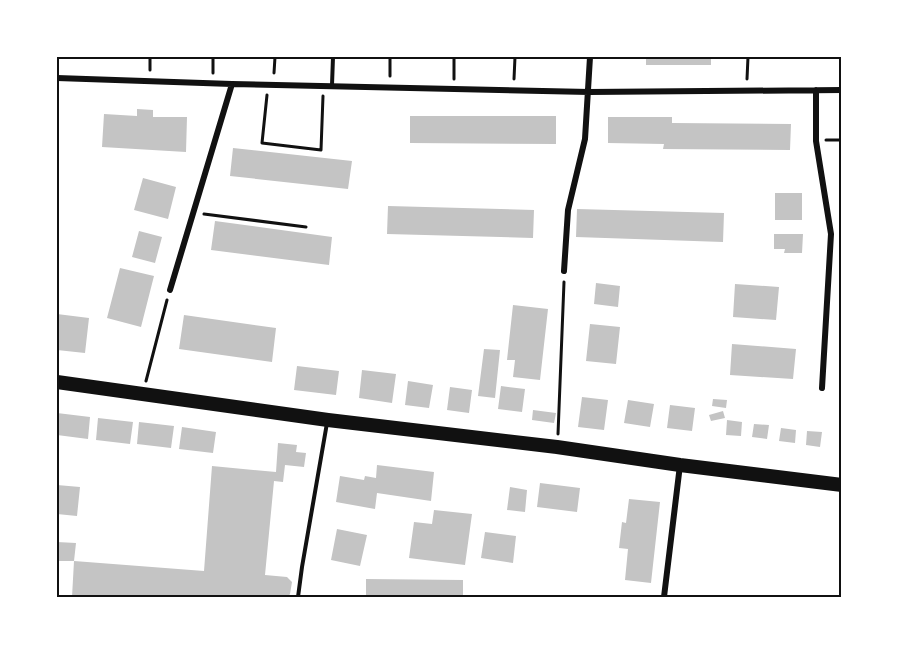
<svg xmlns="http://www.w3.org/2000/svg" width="899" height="654" viewBox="0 0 899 654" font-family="Rubik,sans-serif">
  <rect width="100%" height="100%" fill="#fff"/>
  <path fill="#c4c4c4" d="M646,57H711V65H646Z
    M137,109L153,110V117H187L186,152L102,147L104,114L137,116Z
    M410,116H556V144L410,143Z
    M608,117H672V123L791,124L790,150L663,149L664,144L608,143Z
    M233,148L352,161L348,189L230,176Z
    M143,178L176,187L168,219L134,210Z
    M775,193H802V220H775Z
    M388,206L534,210L533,238L387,234Z
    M577,209L724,213L723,242L576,237Z
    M215,221L332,237L329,265L211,250Z
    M139,231L162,237L155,263L132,257Z
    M774,234H803L802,253H784L785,249H774Z
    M120,268L154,276L141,327L107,318Z
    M596,283L620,286L618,307L594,304Z
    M735,284L779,287L776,320L733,317Z
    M513,305L548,309L540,380L513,377L515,360H507Z
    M57,314L89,318L85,353L57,350Z
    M184,315L276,328L272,362L179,349Z
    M590,324L620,327L616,364L586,361Z
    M732,344L796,349L793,379L730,375Z
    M484,349L500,350L495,398L478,396Z
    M297,366L339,371L336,395L294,390Z
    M362,370L396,374L392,403L359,398Z
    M408,381L433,385L429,408L405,405Z
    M501,386L525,389L522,412L498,409Z
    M450,387L472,390L469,413L447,410Z
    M582,397L608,400L604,430L578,427Z
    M713,399L727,400L726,408L712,406Z
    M628,400L654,404L650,427L624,423Z
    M670,405L695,408L692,431L667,428Z
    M533,410L556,413L554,423L532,420Z
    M723,411L725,418L711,421L709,415Z
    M57,413L90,417L88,439L57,435Z
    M98,418L133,422L130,444L96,440Z
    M727,420L742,422L741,436L726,435Z
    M139,422L174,426L171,448L137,444Z
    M754,424L769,425L767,439L752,437Z
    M182,427L216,432L213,453L179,449Z
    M781,428L796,430L795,443L779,441Z
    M807,431L822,432L820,447L806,445Z
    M278,443L297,445L296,452L306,453L304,467L285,465L283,482L274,481L265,575L287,577L292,582L290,594L288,597H72L74,561L204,571L212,466L276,472Z
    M377,465L434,472L431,501L377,493L375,509L336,502L340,476L364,480L365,476L376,478Z
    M540,483L580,488L577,512L537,507Z
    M57,485L80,487L77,516L57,514Z
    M510,487L527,490L525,512L507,510Z
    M629,499L660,502L651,583L625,580L628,549L619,548L622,522L626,523Z
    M434,510L472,514L465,565L409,558L414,522L432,524Z
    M337,529L367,535L360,566L331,560Z
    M485,532L516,536L513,563L481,558Z
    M57,542L76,543L74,561H57Z
    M366,579L463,580V597H366Z"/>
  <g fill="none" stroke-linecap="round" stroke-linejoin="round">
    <path stroke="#111" stroke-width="3" d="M454,57V79
      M150,70V57
      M213,73V57
      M274,73L275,57
      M390,76V57
      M514,79L515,57
      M747,79L748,57
      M267,95L262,143L321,150L323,96
      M826,140H842
      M204,214L306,227
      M146,381L167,300
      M558,434L564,282"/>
    <path stroke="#111" stroke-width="4" d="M332,85L333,57
      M298,597L302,567L327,423"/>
    <path stroke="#111" stroke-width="6" d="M57,78L232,84L589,92L842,90
      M816,90V141L831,234L822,388
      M564,271L568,210L585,139L590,57
      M170,290L232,84
      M664,597L680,465"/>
    <path stroke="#111" stroke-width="14" d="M57,382L328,420L557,447L680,465L842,485"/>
  </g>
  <rect width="899" height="654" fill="none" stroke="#ffffff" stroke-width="117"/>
  <rect x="58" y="58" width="782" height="538" fill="none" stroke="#111" stroke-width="2"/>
</svg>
